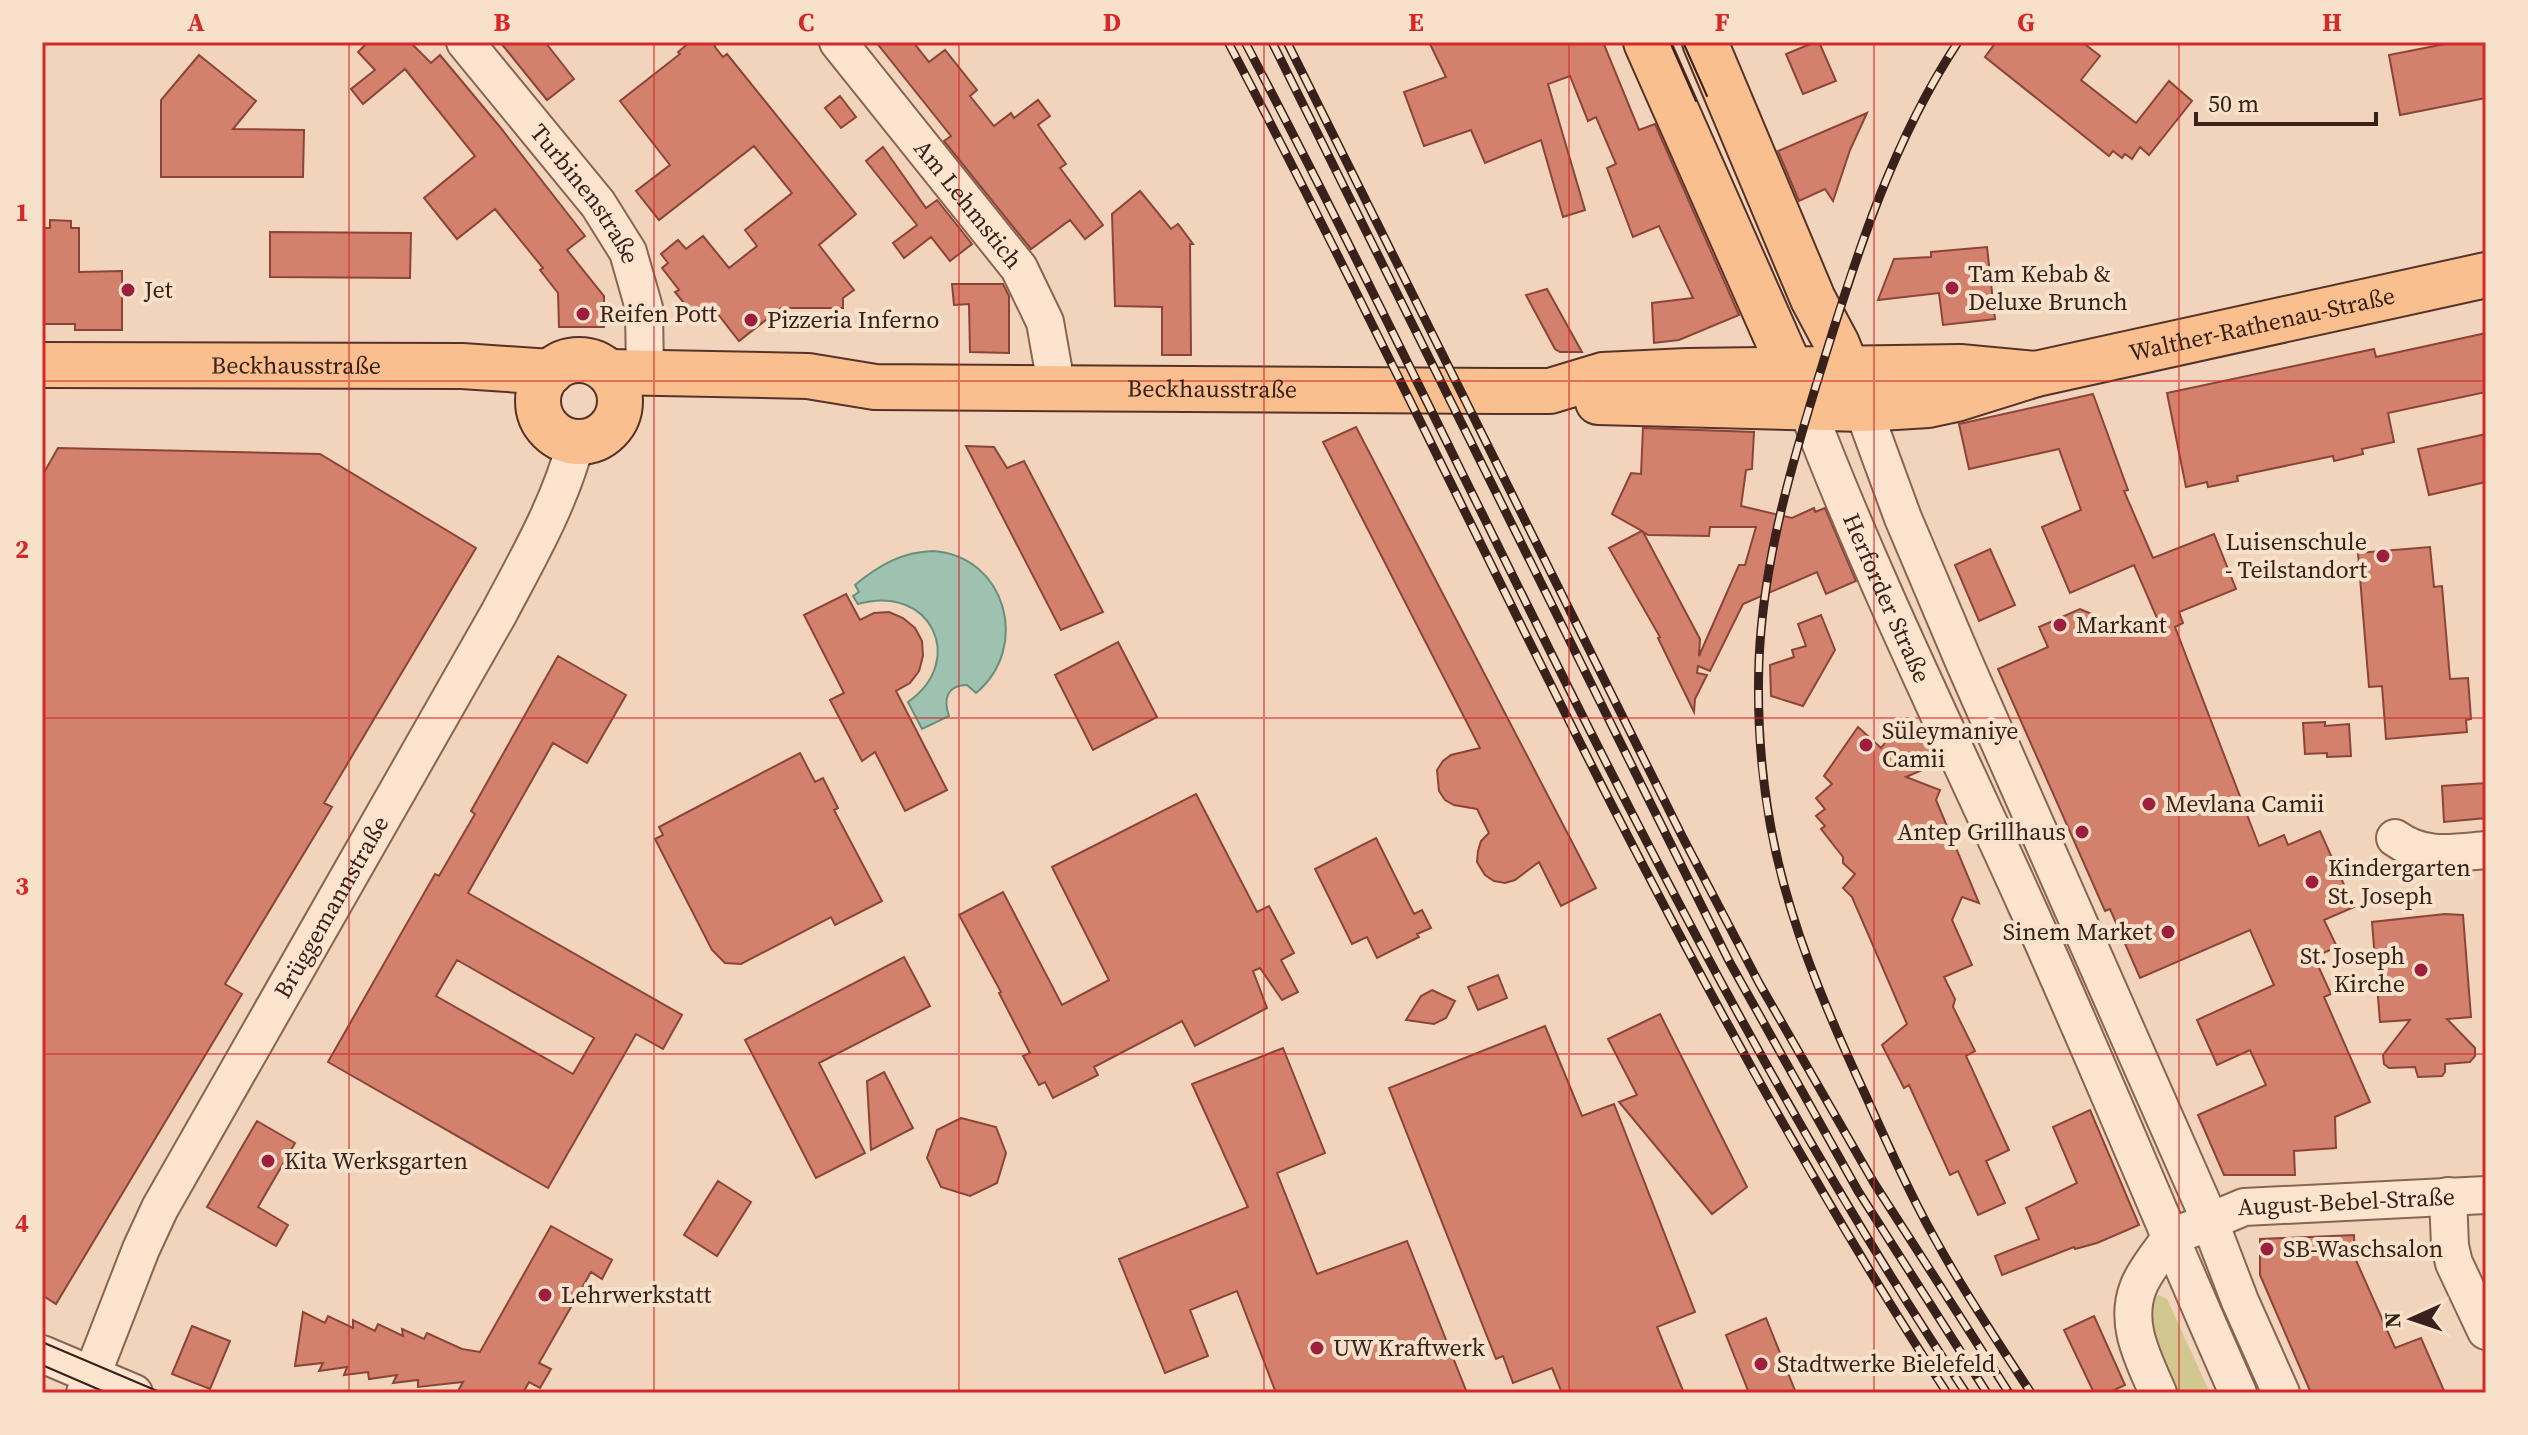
<svg xmlns="http://www.w3.org/2000/svg" width="2528" height="1435" viewBox="0 0 2528 1435" font-family="'Source Serif 4',serif">
  <rect width="100%" height="100%" fill="#f1d4bb"/>
  <path fill="#d0c88e" d="M2159,1295L2167,1299L2210,1393H2168L2146,1324L2153,1298Z"/>
  <path fill="#9fc2b0" stroke="#67907c" stroke-width="2" d="M933,551C1006,556 1031,647 976,693L967,685C947,685 943,699 949,716L922,729L908,702C968,660 930,583 858,604L853,596L859,592L855,585C879,565 902,552 933,551Z"/>
  <path fill="#d3806d" stroke="#8b4537" stroke-width="2" fill-rule="evenodd" d="M368,42H410L431,63L440,55L500,127L585,236L567,250L604,296V327H559L558,293L540,270L543,268L495,209L457,239L424,198L475,156L405,69L363,104L351,89L375,70L358,52Z
    M500,42H545L574,79L547,100Z
    M690,42H715V47L723,57L727,54L856,214L819,245L854,290L843,298V308H781L739,341L713,308L698,320L675,292L679,290L662,268L668,263L661,254L678,240L686,249L703,236L729,268L757,246L745,230L792,193L754,146L659,220L636,191L670,165L620,101L680,54L678,52Z
    M876,42H913L929,62L945,50L977,90L970,96L994,126L1011,113L1014,118L1038,100L1050,116L1038,125L1066,164L1060,168L1103,225L1085,239L1070,220L1031,249L944,141L951,136Z
    M1429,42H1603L1639,130L1655,124L1739,315L1679,340L1654,343L1652,303L1693,298L1659,226L1633,237L1607,168L1616,164L1596,117L1588,121L1570,76L1548,84L1585,210L1563,217L1541,140L1485,163L1471,130L1424,146L1404,92L1446,77Z
    M1815,42H1819L1836,81L1803,94L1786,54Z
    M1996,42H2082L2100,56L2081,80L2136,123L2169,81L2192,101L2149,155L2140,147L2132,159L2125,154L2122,158L2113,151L2109,156L1985,57Z
    M2455,42H2486V98L2400,115L2389,55Z
    M199,55L256,101L233,129L304,130L303,177H161V100Z
    M840,96L856,117L841,128L825,108Z
    M1867,113L1850,150L1833,201L1825,189L1799,201L1778,151Z
    M883,147L926,208L937,200L972,244L950,261L931,237L904,258L893,243L917,225L866,161Z
    M1140,191L1171,229L1178,224L1193,244H1190L1191,355H1162V307L1115,306L1112,214Z
    M50,220L71,221V228H79V272L122,271V330H75V324H42L43,228H50Z
    M270,232L411,233L410,278L270,277Z
    M1987,247L1995,319L1943,325L1939,293L1878,300L1894,259L1931,257V252Z
    M952,284H1003L1009,296V353L970,352L969,304L954,305Z
    M1547,289L1582,352H1560L1555,349L1526,295Z
    M2486,333V392L2388,413L2394,442L2362,449L2363,454L2334,461L2333,456L2237,476L2238,481L2208,487L2207,482L2186,487L2167,393L2374,349L2376,357Z
    M2093,394L2128,490L2124,491L2153,558L2214,534L2236,589L2179,612L2183,623L2175,627L2259,846L2284,835L2288,845L2320,831L2354,907L2324,920L2337,947L2314,957L2331,994L2324,997L2370,1102L2335,1117L2336,1148L2294,1151L2295,1175H2224L2198,1115L2266,1085L2250,1050L2217,1065L2197,1020L2274,985L2250,930L2140,978L2110,909L2105,911L1998,669L2048,647L2039,627L2080,609L2130,630L2157,618L2134,565L2070,593L2042,527L2081,510L2059,449L1969,469L1959,424Z
    M1356,427L1596,888L1561,906L1539,862L1515,880L1505,883L1494,881L1485,875L1477,862L1478,851L1481,841L1489,833L1477,809L1454,805L1445,800L1439,791L1437,770L1443,761L1451,755L1480,748L1323,442Z
    M1643,428L1754,432L1752,469L1746,470L1741,506L1792,518L1814,508L1815,512L1825,508L1856,581L1826,594L1817,572L1743,604L1710,671L1698,666L1697,673L1707,675L1695,699L1694,712L1658,638L1660,637L1609,548L1642,531L1612,514L1631,473L1641,474ZM1710,527H1756L1745,565H1739L1699,656L1700,639L1643,532L1648,535L1709,536Z
    M2486,434V482L2429,495L2418,449Z
    M966,446L994,447L1007,468L1024,461L1103,612L1061,630Z
    M58,448L320,454L476,548L324,803L332,807L225,984L242,994L56,1304L42,1295V476Z
    M2430,547L2434,587L2442,586L2450,679L2468,678L2471,719L2466,720L2467,732L2386,739L2382,686L2369,687L2358,553Z
    M1990,549L2015,605L1979,621L1955,565Z
    M846,594L860,620L874,613L889,612L903,618L915,628L922,641L923,656L919,671L910,683L896,691L947,790L905,811L875,752L862,761L830,700L844,693L804,615Z
    M1821,615L1835,650L1803,706L1771,696L1770,665L1794,657L1792,650L1806,646L1798,624Z
    M1118,642L1157,717L1093,750L1055,675Z
    M558,656L626,695L587,763L553,743L468,893L682,1015L663,1049L636,1034L548,1188L328,1062L435,874L439,876L475,814L471,811ZM457,960L594,1038L573,1074L436,996Z
    M2325,722V726L2349,724L2351,756L2327,757V753L2305,754L2303,723Z
    M1920,725L1938,763L1906,777L1940,790L1936,800L1979,903L1962,897L1952,920L1972,965L1944,977L1955,999L1953,1007L1975,1051L1966,1056L2009,1150L1986,1161L2005,1203L1978,1215L1958,1171L1950,1175L1909,1085L1904,1088L1882,1045L1907,1024L1852,897L1843,888L1855,874L1843,863V857L1821,829L1825,826L1816,816L1825,809L1816,798L1832,784L1824,776L1858,727L1881,748L1888,739Z
    M800,753L815,782L823,778L838,808L834,810L882,901L835,925L831,917L741,964L725,963L712,950L655,839L663,835L659,827Z
    M2486,783V818L2444,822L2442,786Z
    M1196,794L1257,912L1269,906L1294,953L1281,960L1298,992L1282,1000L1260,968L1253,971L1267,1008L1195,1046L1182,1021L1094,1067L1098,1075L1053,1098L1045,1082L1039,1085L1023,1056L1030,1053L999,993L1001,992L959,915L1003,892L1062,1005L1109,980L1052,867Z
    M1376,838L1414,914L1422,910L1431,928L1417,934L1419,937L1377,958L1367,937L1352,944L1315,869Z
    M2445,914L2463,915L2471,1017L2447,1019L2475,1048V1056L2470,1062L2445,1064V1072L2442,1076L2418,1077L2415,1067L2389,1068L2384,1064L2383,1055L2410,1020L2380,1022L2372,922Z
    M904,957L930,1006L819,1063L865,1153L816,1178L745,1040Z
    M1498,975L1507,998L1478,1010L1468,987Z
    M1432,990L1455,1001L1446,1018L1434,1024L1406,1020L1421,996Z
    M1660,1014L1747,1187L1712,1214L1619,1102L1637,1095L1608,1039Z
    M1545,1026L1582,1116L1614,1104L1695,1312L1657,1327L1684,1393H1562L1552,1368L1513,1383L1503,1356L1496,1359L1389,1088Z
    M1283,1048L1325,1153L1277,1173L1317,1274L1407,1241L1467,1393H1276L1237,1291L1190,1310L1208,1356L1165,1373L1119,1259L1248,1207L1192,1084Z
    M884,1072L913,1128L871,1150L867,1081Z
    M2090,1110L2139,1225L2097,1243L2075,1249L2074,1247L2002,1275L1995,1256L2039,1239L2026,1208L2077,1183L2053,1127Z
    M961,1118L996,1127L1006,1153L997,1183L970,1196L941,1187L927,1158L937,1130Z
    M257,1121L295,1143L258,1207L288,1225L276,1246L207,1207Z
    M718,1181L751,1202L717,1256L684,1235Z
    M551,1226L612,1260L602,1279L591,1272L539,1363L551,1369L540,1388L529,1382L523,1393H457L463,1382L418,1387V1380L393,1383L397,1375L369,1379L368,1372L344,1375L347,1367L319,1371L323,1363L295,1366L303,1312L325,1323L328,1316L353,1328V1320L375,1331L378,1324L403,1336L402,1329L424,1339L427,1333L462,1349L480,1352Z
    M2354,1235L2355,1258L2395,1348L2421,1338L2445,1393H2311L2260,1275V1239Z
    M2094,1316L2125,1385L2108,1393H2094L2064,1330Z
    M1766,1318L1796,1393H1749L1726,1335Z
    M192,1326L230,1341L210,1389L172,1374Z"/>
  <g fill="none" stroke-linecap="round" stroke-linejoin="round">
    <g stroke="#8a6453" stroke-width="40">
      <g id="minor">
        <path id="s1" d="M465,42L598,204L628,252L644,308L645,374"/>
        <path id="s2" d="M838,42L1019,268L1045,322L1053,367V388"/>
        <path id="s3" d="M1807,408C1872,579 1954,744 2029,911C2101,1071 2167,1233 2238,1393"/>
        <path d="M1863,409L1903,518L1964,662L2204,1207L2240,1301L2281,1393"/>
        <path d="M2395,838C2424,859 2452,853 2486,850"/>
        <path d="M2448,1196L2450,1246L2454,1263L2486,1331"/>
        <path id="s4" d="M2189,1230L2244,1207L2486,1195"/>
        <path d="M42,1354L134,1393"/>
        <path id="s5" d="M85,1393L141,1249L160,1208L499,613C529,556 559,505 576,442"/>
        <path d="M2158,1393C2144,1360 2124,1325 2138,1288C2144,1271 2159,1255 2169,1239"/>
      </g>
    </g>
    <g stroke="#563329" stroke-width="48">
      <g id="major">
        <path d="M1646,42L1802,395"/>
        <path d="M1705,42L1813,299L1837,344L1856,392"/>
        <circle cx="579" cy="401" r="41"/>
        <path id="s6" d="M42,365L462,366L551,372"/>
        <path id="s7" d="M609,372L808,376L875,387L1498,391H1550L1603,375L1687,371L1960,367L2036,374"/>
        <path id="s8" d="M1598,402L1863,409L1928,405L1956,399L2036,374L2486,275"/>
      </g>
    </g>
    <use href="#minor" stroke="#fce4ce" stroke-width="36"/>
    <use href="#major" stroke="#f9bf8e" stroke-width="44"/>
    <path stroke="#37211a" stroke-width="2" d="M1670,42L1696,101
      M1683,42L1707,96
      M42,1342L162,1393
      M42,1365L107,1393"/>
    <g stroke="#37211a" stroke-width="9">
      <path id="rail" d="M1228,42C1466,493 1667,965 1947,1393
        M1245,42C1483,494 1682,967 1966,1393
        M1272,42L1729,961L1858,1191L1987,1393
        M1287,42L1682,836L1759,983L1874,1183L2009,1393
        M1958,42C1893,141 1858,250 1823,363C1793,459 1763,560 1759,661C1753,829 1796,945 1865,1094C1882,1132 1899,1170 1918,1207C1951,1272 1991,1332 2031,1393"/>
    </g>
    <use href="#rail" stroke="#f8e1cb" stroke-width="6" stroke-dasharray="18" stroke-linecap="butt"/>
  </g>
  <path fill="none" stroke="#d62828" stroke-width="2" stroke-opacity="0.55" d="M349,42V1393M654,42V1393M959,42V1393M1264,42V1393M1569,42V1393M1874,42V1393M2179,42V1393M42,381H2486M42,718H2486M42,1054H2486"/>
  <g fill="#9e1e3d" stroke="#f8e1cb" stroke-width="3">
    <circle cx="1952" cy="288" r="8"/>
    <circle cx="128" cy="290" r="8"/>
    <circle cx="583" cy="314" r="8"/>
    <circle cx="751" cy="320" r="8"/>
    <circle cx="2383" cy="556" r="8"/>
    <circle cx="2060" cy="625" r="8"/>
    <circle cx="1866" cy="745" r="8"/>
    <circle cx="2149" cy="804" r="8"/>
    <circle cx="2082" cy="832" r="8"/>
    <circle cx="2312" cy="882" r="8"/>
    <circle cx="2168" cy="932" r="8"/>
    <circle cx="2421" cy="970" r="8"/>
    <circle cx="268" cy="1161" r="8"/>
    <circle cx="2267" cy="1249" r="8"/>
    <circle cx="545" cy="1295" r="8"/>
    <circle cx="1317" cy="1348" r="8"/>
    <circle cx="1761" cy="1364" r="8"/>
  </g>
  <g text-anchor="middle" stroke-width="8" stroke-linejoin="round" paint-order="stroke">
    <g font-size="24" fill="#37211a" stroke="#f8e1cb">
      <text dy="8" stroke="none"><textPath href="#s1" startOffset="194">Turbinenstraße</textPath></text>
      <text dy="8" stroke="none"><textPath href="#s2" startOffset="208">Am Lehmstich</textPath></text>
      <text dy="8" stroke="none"><textPath href="#s8" startOffset="674">Walther-Rathenau-Straße</textPath></text>
      <text dy="8" stroke="none"><textPath href="#s6" startOffset="254">Beckhausstraße</textPath></text>
      <text dy="8" stroke="none"><textPath href="#s7" startOffset="604">Beckhausstraße</textPath></text>
      <text dy="8" stroke="none"><textPath href="#s3" startOffset="206">Herforder Straße</textPath></text>
      <text dy="8" stroke="none"><textPath href="#s5" startOffset="546">Brüggemannstraße</textPath></text>
      <text dy="8" stroke="none"><textPath href="#s4" startOffset="162">August-Bebel-Straße</textPath></text>
    </g>
    <g font-size="24" fill="#37211a" stroke="#f8e1cb" text-anchor="start">
      <text x="1968" y="282">Tam Kebab &amp;<tspan x="1968" dy="28">Deluxe Brunch</tspan></text>
      <text x="144" y="298">Jet</text>
      <text x="599" y="322">Reifen Pott</text>
      <text x="767" y="328">Pizzeria Inferno</text>
      <text x="2367" y="550" text-anchor="end">Luisenschule<tspan x="2367" dy="28">- Teilstandort</tspan></text>
      <text x="2076" y="633">Markant</text>
      <text x="1882" y="739">Süleymaniye<tspan x="1882" dy="28">Camii</tspan></text>
      <text x="2165" y="812">Mevlana Camii</text>
      <text x="2066" y="840" text-anchor="end">Antep Grillhaus</text>
      <text x="2328" y="876">Kindergarten<tspan x="2328" dy="28">St. Joseph</tspan></text>
      <text x="2152" y="940" text-anchor="end">Sinem Market</text>
      <text x="2405" y="964" text-anchor="end">St. Joseph<tspan x="2405" dy="28">Kirche</tspan></text>
      <text x="284" y="1169">Kita Werksgarten</text>
      <text x="2283" y="1257">SB-Waschsalon</text>
      <text x="561" y="1303">Lehrwerkstatt</text>
      <text x="1333" y="1356">UW Kraftwerk</text>
      <text x="1777" y="1372">Stadtwerke Bielefeld</text>
    </g>
  </g>
  <rect width="2528" height="1435" fill="none" stroke="#f8e1cb" stroke-width="88"/>
  <g transform="translate(2412 1319) rotate(267)" stroke="#f8e1cb" stroke-width="6" paint-order="stroke">
  <path d="M0-6L14 30L0 20L-14 30Z" fill="#37211a"/>
  <text y="-12" font-size="22" font-weight="bold" text-anchor="middle" fill="#37211a">N</text>
  </g>
  <path d="M2196 112v12h180v-12" fill="none" stroke="#37211a" stroke-width="4"/>
  <text x="2208" y="112" font-size="24" fill="#37211a" stroke="#f8e1cb" stroke-width="6" paint-order="stroke">50 m</text>
  <rect x="44" y="44" width="2440" height="1347" fill="none" stroke="#d62828" stroke-width="3"/>
  <g font-size="26" text-anchor="middle" font-weight="bold" fill="#d62828">
    <text x="196" y="31">A</text>
    <text x="502" y="31">B</text>
    <text x="806" y="31">C</text>
    <text x="1112" y="31">D</text>
    <text x="1416" y="31">E</text>
    <text x="1722" y="31">F</text>
    <text x="2026" y="31">G</text>
    <text x="2332" y="31">H</text>
    <text x="22" y="221">1</text>
    <text x="22" y="558">2</text>
    <text x="22" y="895">3</text>
    <text x="22" y="1232">4</text>
  </g>
</svg>
